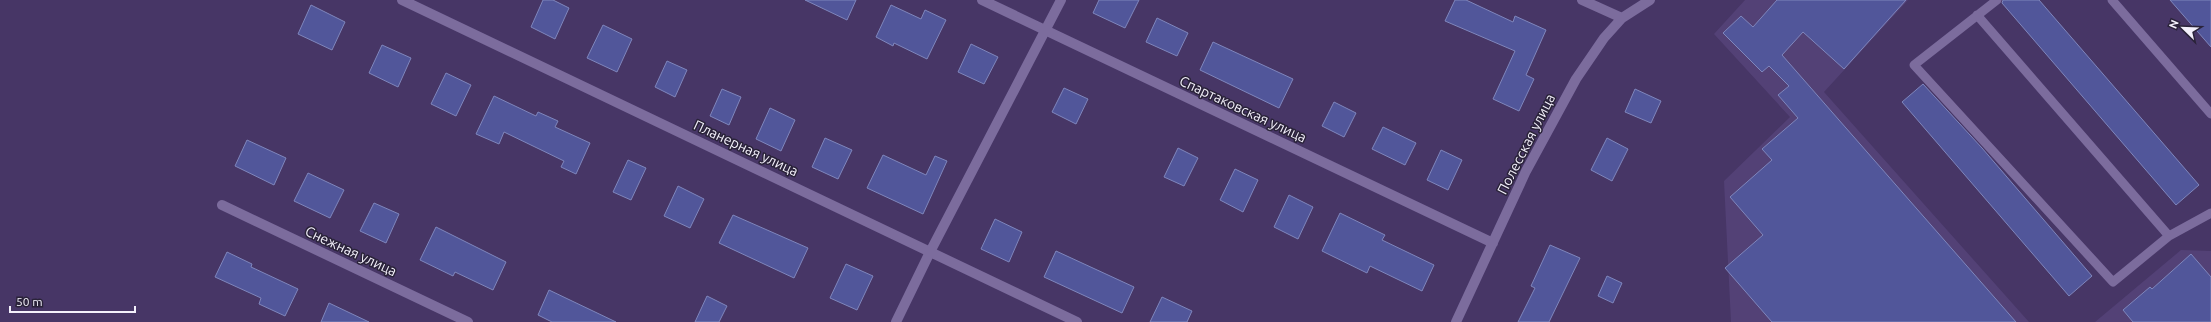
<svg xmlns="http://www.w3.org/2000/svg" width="2211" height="322" viewBox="0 0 2211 322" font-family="Ubuntu,sans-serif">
  <rect width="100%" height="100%" fill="#473666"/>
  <path fill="#534176" d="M1745,0H1908L1824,92L2029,322H1731L1724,181L1790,117L1714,34Z
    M2181,250L2211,251V322H2095Z"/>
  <path fill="#51569a" stroke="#7f86bc" d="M543,0H553L569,8L555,39L531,27Z
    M805,0H856L847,20Z
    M1099,0H1139L1125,28L1093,13Z
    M1455,0H1466L1513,22L1515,16L1546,30L1526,75L1534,79L1519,111L1493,99L1515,51L1445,21Z
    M1777,0H1906L1844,69L1803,32L1782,55L2016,322H1772L1725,268L1763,235L1730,197L1772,160L1762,149L1798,118L1778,95L1789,86L1769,66L1762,72L1723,33L1741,16L1753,27Z
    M2003,0H2039L2199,185L2176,205L2002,3Z
    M2170,0H2211V47Z
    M311,5L345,22L332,50L298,34Z
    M891,5L921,19L925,10L946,20L927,59L894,43L893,46L876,37Z
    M1157,18L1188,33L1177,56L1146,42Z
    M603,25L632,39L617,72L587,58Z
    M1213,42L1293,79L1279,108L1200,70Z
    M971,44L998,57L984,84L958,72Z
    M382,45L411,58L398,87L369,73Z
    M667,61L687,70L675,97L655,87Z
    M446,73L471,85L456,116L431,104Z
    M1923,84L1982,148L2092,276L2069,296L1902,102Z
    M1064,88L1088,99L1076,124L1052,112Z
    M722,89L741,97L729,125L710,116Z
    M1635,89L1661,101L1651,123L1625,112Z
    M494,96L536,116L538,112L558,121L555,127L590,143L576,174L561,167L564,161L504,132L499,144L476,134Z
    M1334,102L1356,113L1344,137L1322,126Z
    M770,108L795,120L781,151L756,139Z
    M1383,127L1416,143L1405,165L1372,149Z
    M825,138L852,150L838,179L812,167Z
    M1607,138L1628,149L1612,181L1591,170Z
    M247,140L286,158L274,185L235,166Z
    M1178,148L1198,158L1184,186L1164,177Z
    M1441,150L1462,160L1448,190L1427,180Z
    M883,155L926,175L935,156L947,161L923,214L867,188Z
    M628,160L646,168L631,200L613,192Z
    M1235,169L1258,180L1243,212L1220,200Z
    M308,173L344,190L330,218L294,201Z
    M678,186L704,199L690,228L664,216Z
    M1289,195L1313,207L1298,239L1274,227Z
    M374,203L399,214L386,243L360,231Z
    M1340,213L1385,235L1382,240L1434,265L1422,291L1370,266L1367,273L1322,251Z
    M733,215L808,248L794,278L719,243Z
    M995,219L1022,232L1009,262L981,249Z
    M436,227L506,262L493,290L455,272L453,276L420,260Z
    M1550,245L1580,258L1549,322H1518L1535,288L1531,286Z
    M1056,251L1134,287L1122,313L1044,277Z
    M227,252L252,264L251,267L298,289L285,316L259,304L261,298L215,277Z
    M2191,254L2211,277V322H2133L2123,310L2150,287L2152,289Z
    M846,264L873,276L857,310L830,298Z
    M1607,276L1622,283L1613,303L1598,296Z
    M549,290L616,322H552L538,315Z
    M707,296L727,306L719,322H695Z
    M1162,297L1192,311L1187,322H1150Z
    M329,303L369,322H321Z"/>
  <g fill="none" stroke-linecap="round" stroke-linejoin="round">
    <path stroke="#7c6c9d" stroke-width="9" d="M2112,0L2211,114
      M1977,15L2169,236L2113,282L1914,65L1997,0
      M2169,236L2211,213"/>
    <path stroke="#7c6c9d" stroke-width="10" d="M402,0L1077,322
      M982,0L1493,243
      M1582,0L1622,18
      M222,205L468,322
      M896,322L930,252L1061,0
      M1456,322L1526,171L1576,79L1604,38L1622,18L1650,0"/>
  </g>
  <g text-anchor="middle" stroke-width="3" stroke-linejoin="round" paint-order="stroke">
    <g font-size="14" fill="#f3f0fb" stroke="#2a2339">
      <text transform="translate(1243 109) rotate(25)" y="5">Спартаковская улица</text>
      <text transform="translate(1526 144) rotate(-63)" y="5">Полесская улица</text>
      <text transform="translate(746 148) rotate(25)" y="5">Планерная улица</text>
      <text transform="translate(351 251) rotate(25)" y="5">Снежная улица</text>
    </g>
  </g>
  <g transform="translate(2183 28) rotate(293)" stroke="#2a2339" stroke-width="3" paint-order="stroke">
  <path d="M0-3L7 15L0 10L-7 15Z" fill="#f3f0fb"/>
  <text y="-6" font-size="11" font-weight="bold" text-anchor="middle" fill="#f3f0fb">N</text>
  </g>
  <path d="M10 306v6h125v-6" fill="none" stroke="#f3f0fb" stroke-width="2"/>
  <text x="16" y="306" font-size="12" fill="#f3f0fb" stroke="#2a2339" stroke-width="3" paint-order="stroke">50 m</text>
</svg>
